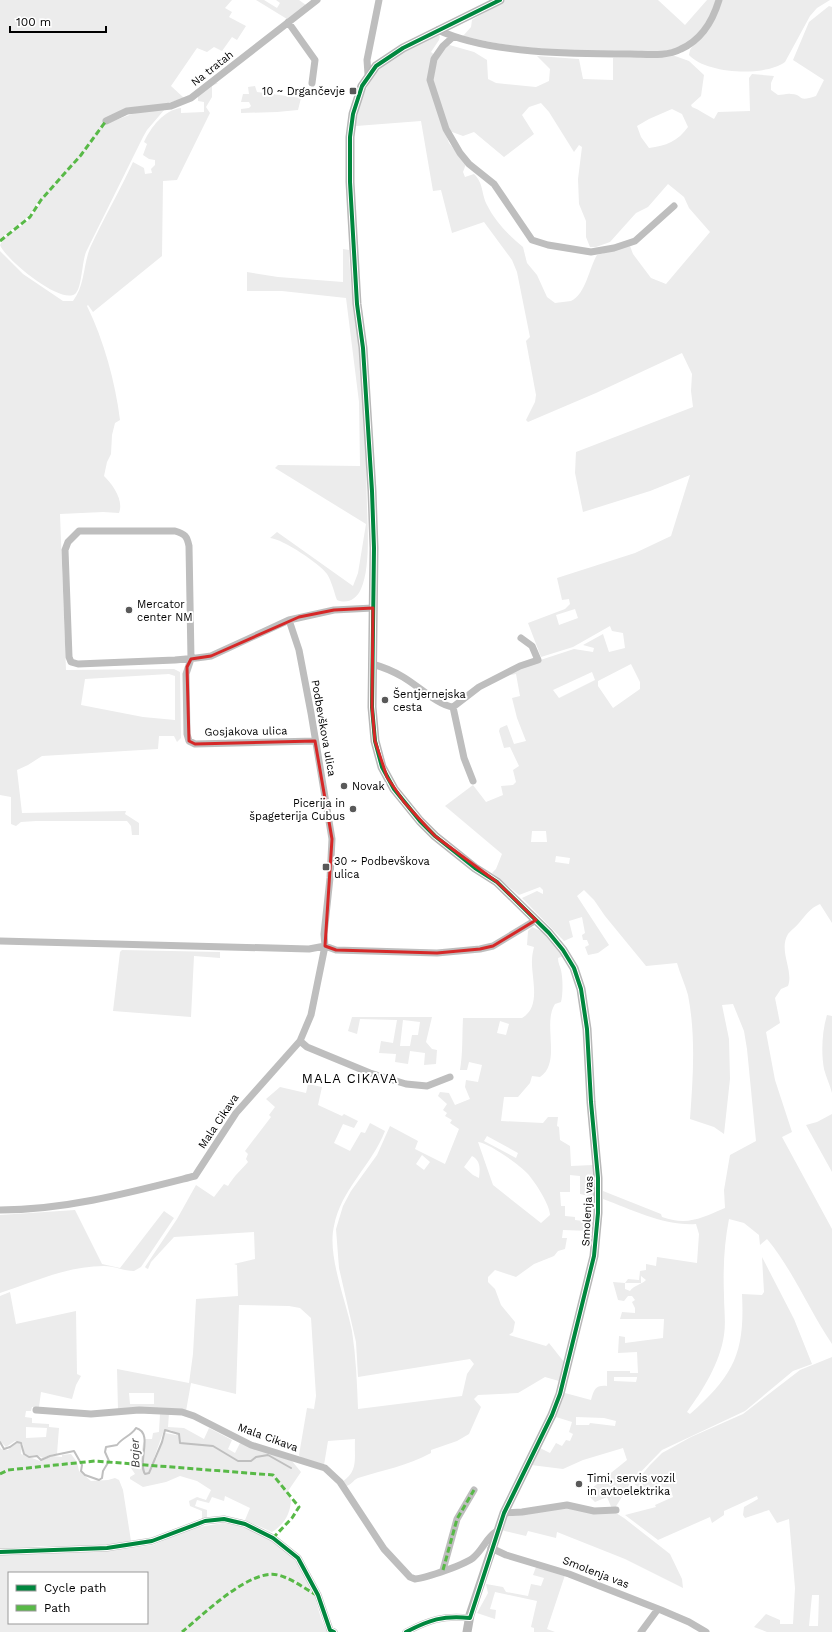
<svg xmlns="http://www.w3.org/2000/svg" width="832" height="1632" viewBox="0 0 832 1632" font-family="'Work Sans',sans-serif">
  <rect width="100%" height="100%" fill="#fff"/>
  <path fill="#ececec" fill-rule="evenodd" d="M0,0H232L225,8L232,12L229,17L246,26L237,40L232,37L222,51L214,47L207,52L197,48L171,86L184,98L165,104L126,108L108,123L140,111L165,109L147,130L143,137L86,252C82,262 82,286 76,293C63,307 5,259 0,245L5,237L28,221L41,202L37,203C30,220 13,227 0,239Z
    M256,0H264L277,8L280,3L276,0H299L306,5L287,19Z
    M505,0H658L685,25L707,0H716C710,18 698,39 680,47C664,54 642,51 626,51C569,51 518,50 463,36L471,27L472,20Z
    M722,0H830L817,8L810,16L785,62C765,77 706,74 689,55L690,50Z
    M829,6L832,7V923L820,904C810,908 806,915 799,923C796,927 791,930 788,934C778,951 794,970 788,986L781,989L775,998L780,1023L766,1032L775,1080L792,1132L782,1137L832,1229V1344C809,1310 793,1270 767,1239L760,1245L759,1235L744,1223L729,1219C724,1244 723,1270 724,1295C724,1309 726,1322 724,1335C720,1363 703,1390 687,1412L690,1414C734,1375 745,1353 742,1294L762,1295L764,1292L762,1257L794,1319L812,1364L793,1371L745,1411L662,1450L631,1482L615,1508L612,1509L607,1497L595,1502L586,1493L627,1460L623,1448L583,1460L563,1469L531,1465L540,1448L550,1453L556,1443L562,1446L566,1440L570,1441L573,1434L569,1432L572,1422L556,1417L565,1393L591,1400C594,1389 596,1385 607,1386V1371H630V1373H638L637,1352L618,1353L619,1336L625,1337V1343L663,1338L664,1319H620L622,1312L635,1313V1308L632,1302L635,1300L632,1296H628L624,1301L618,1300L613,1282L625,1283L628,1279L639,1280L640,1271L646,1270V1264L656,1266L657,1257L697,1263L699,1234L696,1224C664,1226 633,1210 603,1199V1191L661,1214L662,1217C688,1226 701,1218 725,1208L724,1190L730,1155L756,1141L747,1049L744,1031L733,1004L722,1005L729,1039L730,1079L724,1134L714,1127L690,1119C693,1078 696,1036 688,995C685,984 680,974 677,963L646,966L605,916L594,900L584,890L577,896L609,945L598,953L588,955L585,947L589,945L587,940H583L582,935L585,933L582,917L569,921L573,937L564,941L522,898L537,891L543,894V890L540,887L519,895L492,873L496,869L502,854L445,806L473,785L486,802L503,795L501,786L513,785L516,782L513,770L519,766L510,747L504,748L499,731L500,728L507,725L514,744L526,741L517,718L512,698L520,696L516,674L500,677L519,667L574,649L593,652L594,648L583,645L603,634L609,652L625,648L623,633L612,631L610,626L573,647L541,657L528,623L565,609L570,604L569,599L562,600L557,578L635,553L671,536L690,475L650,491L583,512L575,473L576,452L693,407L691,391L692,374L682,353L596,393L528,422L526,420L535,402L536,395L526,341L530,337L517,272L512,260L484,222L452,233L441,190L433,191L421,121L356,126V123C368,64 388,61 436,34L440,36L439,40L431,52L436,56L446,44L474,52L487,60L488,79L496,83L536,87L549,81L550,69L537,56L579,59L583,79L613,80V58L675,56L689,61L704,75L701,96L691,105L692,107C700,110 706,115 714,119L718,112L750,111L749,78L752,74L774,76L771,83V90L778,95C783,95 787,93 791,94C804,94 796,103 816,96L824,80L793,60L809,22ZM541,103L549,112L574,152L579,145L582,147L578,179L579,204L586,221V237L590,247H596L610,242L636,213L648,207L668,184L684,197L689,208L710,232L666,284L651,278L633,254L630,246L597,255C589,268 586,294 571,301C566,302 560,302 555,303L547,297L537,275L527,263L523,247C509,236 495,221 487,205C481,193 484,184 474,174L465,177L463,172L466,164L449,143L444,129L463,136L474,132L504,157L534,134L522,115L529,107ZM672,109L682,114L688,127C678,141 666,146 649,148L641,137L637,126L649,119ZM575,609L578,618L559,625L556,615ZM631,664L640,682V689L613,708L598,686V681ZM592,672L595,680L559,698L553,690ZM532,831H546L547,842H531ZM556,856L570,858L569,864L555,862ZM641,1276L646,1280C641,1285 634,1285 630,1291L625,1289V1283H641ZM614,1377H637V1378L636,1382L614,1381ZM576,1417L604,1418L616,1421L615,1426L590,1423L589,1425H576Z
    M213,82L218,83L212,86V97L206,107L210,113L177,180L163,181L162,256L93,312L88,305L87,306C104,341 115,381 120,420L115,423L112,435L111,454L107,462L104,476C113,485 124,500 119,513L103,512L60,514L66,670L174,669L180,672L181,738L177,742L174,736H159L158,749L42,756L28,765L17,770L22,813L126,811L125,814L139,823V835H132L131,826L127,821H36L21,822L16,826L11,824V797L0,795V251L23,274L63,301H73C85,285 83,266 90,248C103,219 120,191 133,162L144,168L145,174L152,173L151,169L155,165V160L149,159L143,155L147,144L144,142C151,127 164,110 181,108V113L204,112V102L198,101V94ZM169,674L175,676V720L143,717L81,705L85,679Z
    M255,86L257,92L301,98L298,110L277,112L241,113V109L249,108L251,106L249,102H241L243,94H249L248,87Z
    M343,249L349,250C350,297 360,342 363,389C366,429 366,468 367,508C368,531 370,569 361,589C356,600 347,604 337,600C334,592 332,582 327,574C320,564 283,539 270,538L277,532L353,586L358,573L366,524L275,468L278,465L360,466L359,402L346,298L282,291H247V272L278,277L343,282Z
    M532,927L543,932L563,956L558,958C558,963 560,966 561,970C563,979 563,994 561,1002L555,1004C542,1024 562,1062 540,1077L532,1076L530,1083L518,1097H504L501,1121L543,1123L548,1117H558L557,1126L559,1127L560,1140L570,1146L571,1166L593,1165L594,1197L580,1194V1176L570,1175V1192H560L561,1206H565V1216L575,1217V1220L583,1221L584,1216H590C593,1222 594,1226 590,1231L563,1230L562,1238H567L565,1249L558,1251L554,1256L534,1264L516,1277L495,1270L488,1277V1282L495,1289L501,1305L515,1322L513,1332L509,1335L546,1346L549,1343L564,1362L559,1381L545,1377L518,1393L478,1395L474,1399L481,1407L469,1434L457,1441L431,1450V1453C407,1466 383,1470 358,1478C353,1480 351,1486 345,1486L342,1482C359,1471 354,1458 355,1439L328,1441L324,1465L302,1459L299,1455L307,1408L314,1409L316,1396L311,1318L300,1308L289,1306L239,1305L236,1394L191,1383L186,1411L118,1410L117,1369L189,1383L193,1354L196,1299L238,1296L237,1265L234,1264L255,1259L254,1232L174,1237L151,1262L148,1269L146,1268L145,1267L177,1219L196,1185L214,1197L224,1184L228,1186C234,1176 241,1170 248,1162L246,1159L248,1154L245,1151L271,1117L269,1115L275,1107L266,1099L280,1087L306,1093L308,1084L322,1087L318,1105L342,1116L344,1114L358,1121L354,1128L343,1124L334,1143L350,1151L361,1132L365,1133L370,1123L385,1131C372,1165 341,1189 334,1226C327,1256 346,1300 352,1331C356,1357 357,1383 358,1409L462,1396L467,1374L474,1364L470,1359L358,1377L356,1342L339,1268L336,1229L343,1206L351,1191L377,1155L390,1126L418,1141L415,1149L445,1164L459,1129L450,1123L452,1120L445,1116L447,1113L443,1110L447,1104L438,1096L440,1092L449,1093L455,1105L470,1099L465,1087L466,1080L478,1082L482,1065L469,1062L467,1070H460C463,1053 462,1036 463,1018H522C542,1007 531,977 532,960C532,956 533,951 534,947L527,945L528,931ZM500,1021L509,1024L506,1035L497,1033ZM487,1136L518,1153L516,1158L484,1141ZM478,1142C489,1143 520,1165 528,1174C535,1182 550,1205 550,1215L541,1223L493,1185ZM422,1155L430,1162L424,1170L416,1164ZM472,1156C481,1161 480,1169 479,1178L473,1175L464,1167ZM154,1393V1404H130L129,1393Z
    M122,950L220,952V958L194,956L191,1017L113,1011L120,952Z
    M827,1015L832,1016V1093C830,1085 826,1077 824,1069C821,1053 822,1031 827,1015Z
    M352,1017H432L426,1042L432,1049L437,1050L436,1064L424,1065L425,1053L410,1051L408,1064L395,1062L396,1054L379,1053L381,1041L393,1043L397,1020L360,1019L357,1034L348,1031ZM403,1020L420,1022L418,1035H412L410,1046H400Z
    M832,1114V1172L806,1125L817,1122Z
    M75,1210L102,1264L120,1268L164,1211L174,1218L141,1267L134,1271C124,1271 114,1266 104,1266C67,1266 34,1282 0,1293V1215Z
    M10,1292L16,1324L76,1311L77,1374L81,1376L76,1385L72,1399L41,1392L39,1407H32L31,1411H26L25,1417L32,1418V1423L49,1424V1427L59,1428L57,1454L50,1455L43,1458L37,1455L27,1456L24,1453L23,1444L15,1441L6,1447L0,1441V1296ZM26,1427L47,1428L46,1437L26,1438Z
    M832,1357V1632H767L754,1627L766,1614L780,1620V1624H793L795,1588L789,1519L777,1523L769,1510L745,1518L743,1515L744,1507L758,1499L757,1496L724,1511V1515L712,1523L710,1517L658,1540L625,1515L656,1507L655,1505L673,1497L670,1487L651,1496L634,1484L650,1465L662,1453L691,1437L743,1414L800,1370ZM819,1595L818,1626H809L812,1595Z
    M160,1413H169L168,1427L184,1428L204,1439L209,1428L232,1440L228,1449L235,1453L240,1443L292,1461L301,1472L286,1494L291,1499C291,1513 284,1525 272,1532L245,1520L250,1508L225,1496L224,1501L212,1497L209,1503L197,1500L195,1506L207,1510V1517L202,1519V1511L190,1506L189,1501L197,1497L206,1500L211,1490L197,1481L180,1476L166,1482L143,1487L130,1479V1477L135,1474L129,1465L130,1463L137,1467C144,1460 140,1447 145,1439H152L153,1433L159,1432ZM164,1430H171L177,1434L176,1435L165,1433L156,1460L154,1458Z
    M17,1442L22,1446L21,1454L40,1461L52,1456L62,1457V1455L71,1454L77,1462L79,1471L91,1481L108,1480L115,1478L119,1480L123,1490L131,1541L103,1546H44L0,1549V1447L1,1449L8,1450Z
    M566,1507L616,1513L624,1518L670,1554L682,1579L683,1588L625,1559L557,1532L556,1538L528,1531L526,1536L501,1530L507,1517Z
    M223,1523C261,1528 298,1551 312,1589C318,1603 319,1619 328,1632H0V1555L111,1551L153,1545L193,1528ZM9,1573H147V1623H9Z
    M536,1567L565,1575L547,1629L555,1632H534V1628L531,1627L537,1601L495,1592L490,1609L496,1610L495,1619L477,1613L488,1593L486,1584L503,1587L506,1592L528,1596L531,1584L541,1586L544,1578L533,1575Z"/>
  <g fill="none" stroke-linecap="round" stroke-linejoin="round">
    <path stroke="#bfbfbf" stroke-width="2" d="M0,1442L4,1449L10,1447L17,1442L21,1443L24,1454L29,1457L37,1456L41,1460L50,1456L74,1451L82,1465L81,1471L85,1475L99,1480L102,1478L103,1471L109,1461L105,1452L106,1447L117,1445C123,1437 131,1436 136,1428C154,1433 137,1462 145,1474L149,1473L162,1442L165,1430L179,1434L180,1443L213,1446L238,1461H251L256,1457L268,1455L291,1468"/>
    <path stroke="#bebebe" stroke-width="7" d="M288,22L315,60L312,83
      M438,30C489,54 575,54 630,54C647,54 666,57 681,49C701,40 713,20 719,0
      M453,37L443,46L434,59L430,80L446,129L460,153L469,164L494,184L532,240L548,245L591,252L614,248L635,241L674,206
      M368,74L367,60L379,0
      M106,121L127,111L171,106L191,98L317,0
      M373,608L334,610L289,620L299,650L311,713L332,839L330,878L324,934L325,946L336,950L437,953L480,949L493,946L536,920
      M289,620L211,656C199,658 187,659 175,660L78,664L71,662L69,657L65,550L68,542L79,531H175C185,534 187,536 189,546L191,659L186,674L187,734L189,741L195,744L315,741
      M372,664C383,667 393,671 403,677C417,685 439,706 453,707L479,687L520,666L538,660L532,646L521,638
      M453,707L464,758L473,781
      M0,941L309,949L325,946
      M300,1041L307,1047L370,1073L406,1084L427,1086L450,1077
      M0,1210C66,1210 132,1192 195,1176L236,1113L300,1041L311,1015L325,946
      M36,1410L91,1414L139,1410L182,1412L194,1416L251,1445L325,1468L340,1482L384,1549L410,1577L415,1579C426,1578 467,1564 474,1557C484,1548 486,1538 497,1531
      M504,1513L522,1512L567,1505L594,1511L616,1510
      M491,1548L506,1555L569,1574L661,1610L689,1622L706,1632
      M0,1552L107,1548L152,1541L205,1521L224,1519L245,1524L273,1538L298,1558L318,1595L330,1630L334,1632
      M443,1570L457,1519L474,1490
      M406,1632C429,1620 443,1615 470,1618
      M641,1632L658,1609"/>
    <path stroke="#b8b8b8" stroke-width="9" d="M467,1632L470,1615L504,1513L552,1415L560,1394L594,1256L598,1213V1178L591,1102L587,1029L581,989L574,968L563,950L549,933L497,882L475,868L435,836L420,821L394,789L382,767L375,741L372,707L374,548L372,491L363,348L357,304L350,182V137L353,114L362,86L376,66L403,48L500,0"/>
    <path stroke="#58b947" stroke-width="3" stroke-dasharray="6 3" stroke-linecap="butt" d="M0,241L30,217L41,200L81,155L106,121
      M0,1474L8,1470L95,1461L273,1475L299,1507L292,1518L273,1538
      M443,1570L457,1519L474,1490
      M182,1632C203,1615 250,1568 278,1575C293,1579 303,1588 317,1595"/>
    <g stroke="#fff" stroke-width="6">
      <path id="cycleway" d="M0,1552L107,1548L152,1541L205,1521L224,1519L245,1524L273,1538L298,1558L318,1595L330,1630L334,1632
        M406,1632C429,1620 443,1615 470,1618L504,1513L552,1415L560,1394L594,1256L598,1213V1178L591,1102L587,1029L581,989L574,968L563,950L549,933L497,882L475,868L435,836L420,821L394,789L382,767L375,741L372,707L374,548L372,491L363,348L357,304L350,182V137L353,114L362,86L376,66L403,48L500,0"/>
    </g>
    <use href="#cycleway" stroke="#00873e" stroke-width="4"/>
  </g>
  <path fill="none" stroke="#d62828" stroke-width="3" stroke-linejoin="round" d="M373,608L372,707L375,741L387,777L404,802L435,836L497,882L536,920L493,946L480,949L437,953L336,950L325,946L332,839L315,741L195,744L189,741L187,667L191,659L211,656L299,617L334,610Z"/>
  <g fill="#595959" stroke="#fff" stroke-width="1.5">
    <rect x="349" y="87" width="8" height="8" rx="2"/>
    <circle cx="129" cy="610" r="4"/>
    <circle cx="385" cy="700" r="4"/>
    <circle cx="344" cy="786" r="4"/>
    <circle cx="353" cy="809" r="4"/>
    <rect x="322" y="863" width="8" height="8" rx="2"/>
    <circle cx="579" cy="1484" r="4"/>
  </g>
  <g text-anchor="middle" stroke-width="4" stroke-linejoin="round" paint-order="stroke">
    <g font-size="11" fill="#000" stroke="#fff">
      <text transform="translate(212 68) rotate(-38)" y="4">Na tratah</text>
      <text transform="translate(324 728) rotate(80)" y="4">Podbevškova ulica</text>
      <text transform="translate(246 731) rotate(-1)" y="4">Gosjakova ulica</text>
      <text transform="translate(218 1121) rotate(-56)" y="4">Mala Cikava</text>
      <text transform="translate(587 1211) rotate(-87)" y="4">Smolenja vas</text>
      <text transform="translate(268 1437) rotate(20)" y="4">Mala Cikava</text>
      <text transform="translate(596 1572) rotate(21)" y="4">Smolenja vas</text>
    </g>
    <g font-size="11" fill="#000" stroke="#fff" text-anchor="start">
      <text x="345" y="95" text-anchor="end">10 ~ Drgančevje</text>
      <text x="137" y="608">Mercator<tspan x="137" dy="13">center NM</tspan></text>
      <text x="393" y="698">Šentjernejska<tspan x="393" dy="13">cesta</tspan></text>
      <text x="352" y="790">Novak</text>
      <text x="345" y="807" text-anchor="end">Picerija in<tspan x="345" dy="13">špageterija Cubus</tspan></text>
      <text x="334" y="865">30 ~ Podbevškova<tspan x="334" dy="13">ulica</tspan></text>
      <text x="587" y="1482">Timi, servis vozil<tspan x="587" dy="13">in avtoelektrika</tspan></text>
    </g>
    <g font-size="12" font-style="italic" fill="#444" stroke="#fff">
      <text transform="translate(135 1453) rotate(-92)" y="4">Bajer</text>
    </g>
    <g font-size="13" letter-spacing="1" fill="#000" stroke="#fff">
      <text x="350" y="1083">MALA CIKAVA</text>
    </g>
  </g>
  <rect x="8" y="1572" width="140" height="52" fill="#ffffff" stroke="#999999"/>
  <rect x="16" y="1585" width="20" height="6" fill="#00873e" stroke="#999999"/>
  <text x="44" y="1592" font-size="12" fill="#000000">Cycle path</text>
  <rect x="16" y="1605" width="20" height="6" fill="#58b947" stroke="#999999"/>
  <text x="44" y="1612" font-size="12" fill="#000000">Path</text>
  <path d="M10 26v6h96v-6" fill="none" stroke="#000000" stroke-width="2"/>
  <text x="16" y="26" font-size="12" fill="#000000" stroke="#ffffff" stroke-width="3" paint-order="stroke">100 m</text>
</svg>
